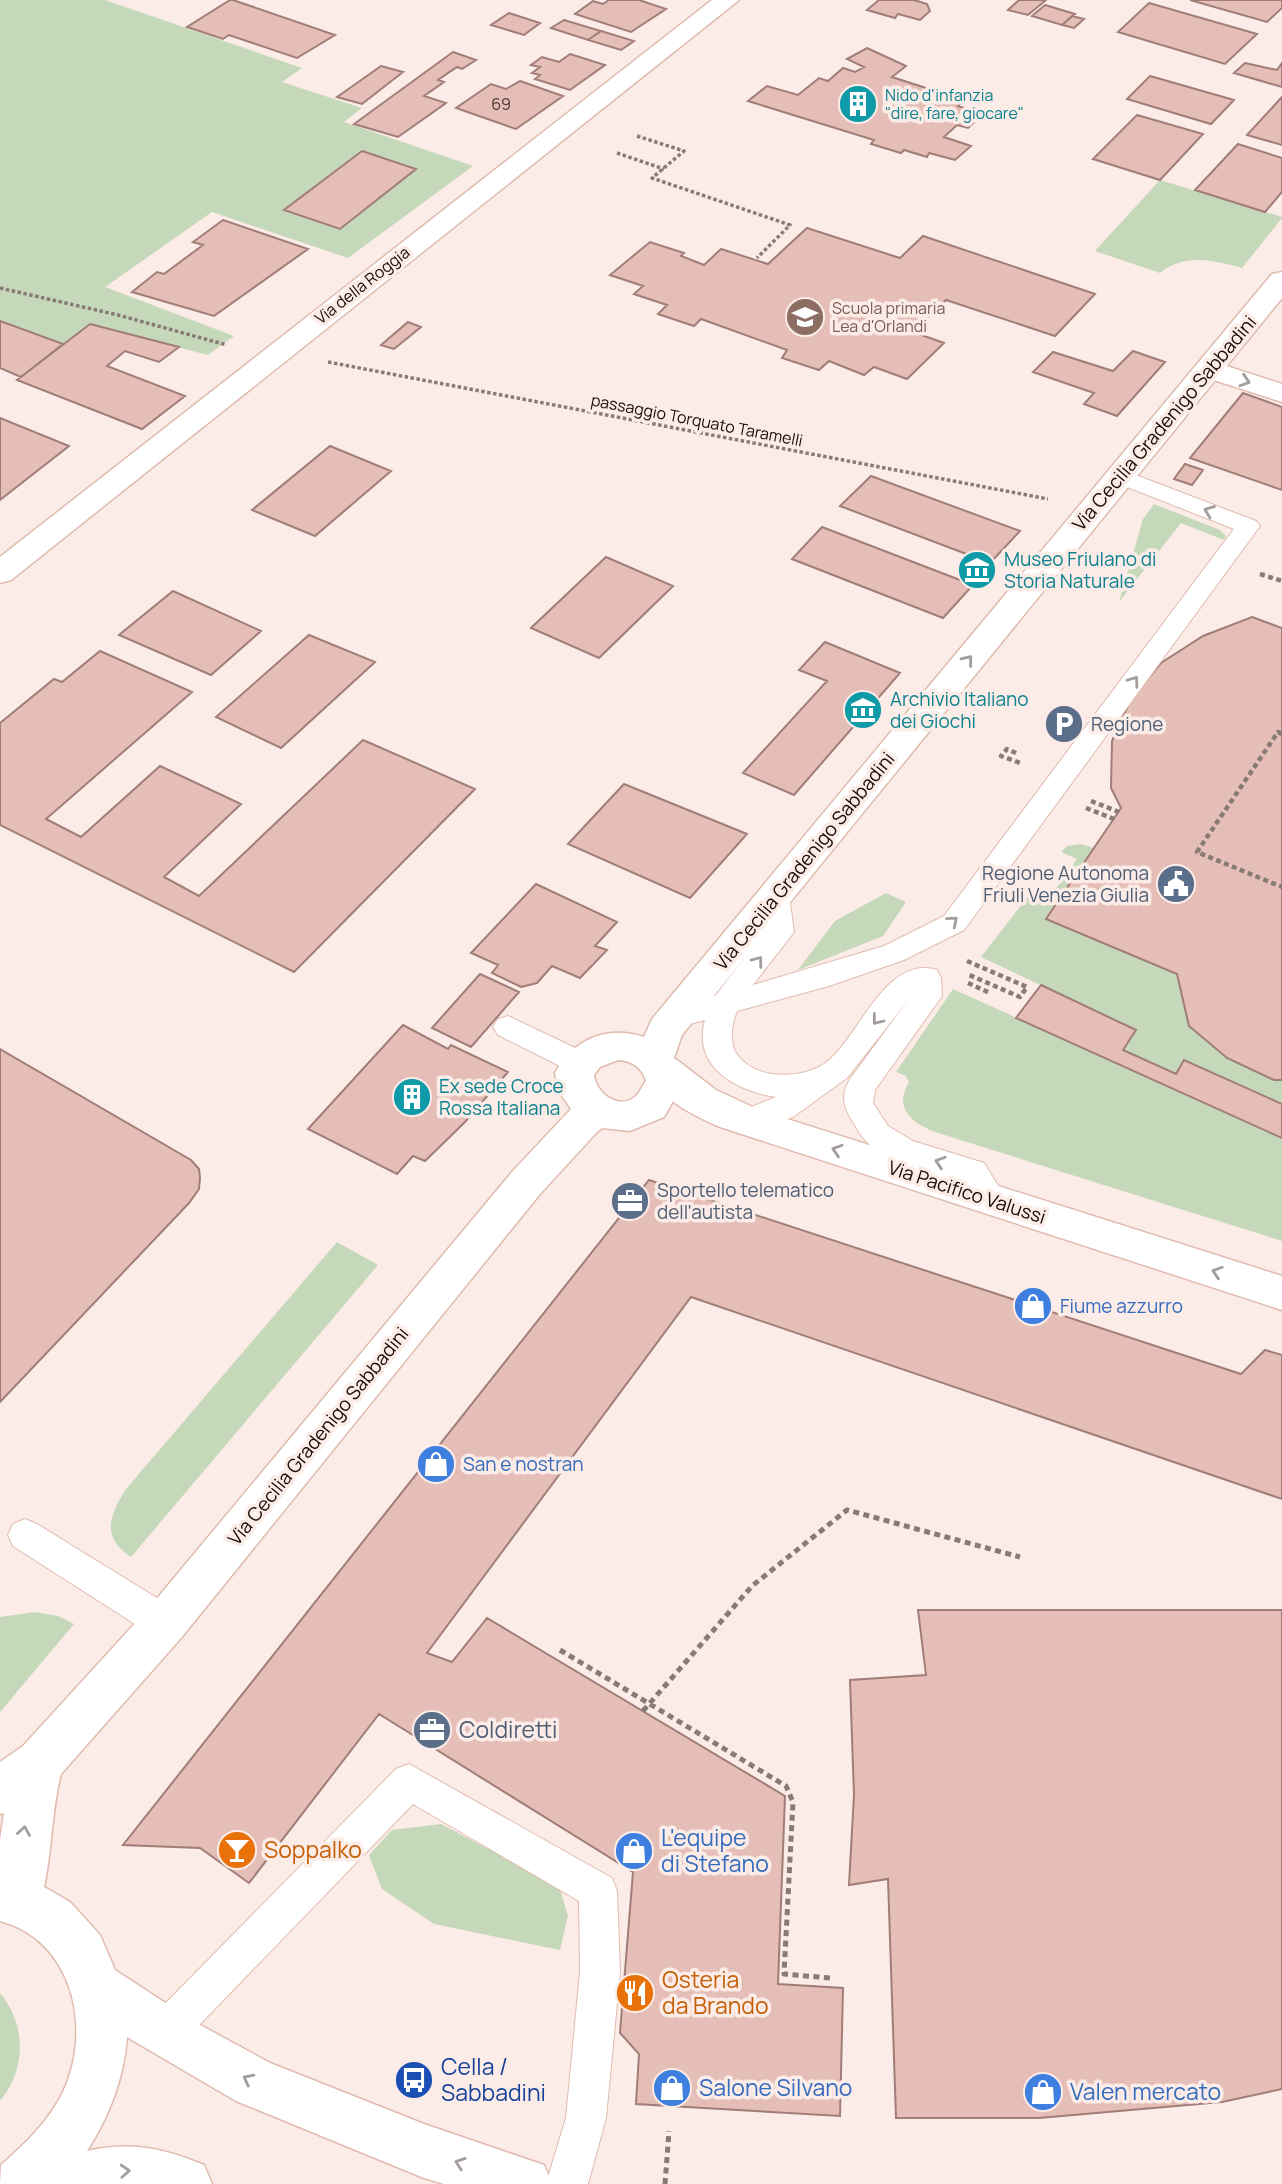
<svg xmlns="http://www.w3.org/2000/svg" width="1282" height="2184" viewBox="0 0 1282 2184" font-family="Manrope,sans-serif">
  <rect width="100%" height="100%" fill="#fcece7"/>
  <path fill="#c5d8b9" d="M0,0H105L302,68L282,82L362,108L344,122L473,166L348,258L212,212L105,287L234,336L208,355L90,325L63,344L0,321Z
    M1160,180L1282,217V218L1242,268C1215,260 1183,253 1160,273L1095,251Z
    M1154,504L1220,530L1226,536L1224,540L1181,523L1119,602L1143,519Z
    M1081,844L1094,848L1046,919L1177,974L1189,1026L1227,1058L1274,1080H1282V1104L1185,1060L1176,1074L1123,1050L1135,1030L981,957L1033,890L1050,897L1077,859L1061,852L1067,846Z
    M886,893L906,902L883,936L798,970L835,921Z
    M953,989L1282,1138V1241L935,1132C912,1123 893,1108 909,1082L906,1076L896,1072Z
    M337,1242L378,1265L131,1557C101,1537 109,1516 126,1489Z
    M35,1612L58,1616L74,1624L0,1712V1617Z
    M441,1824L559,1886L568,1916L560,1950L434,1924L382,1889L369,1855L392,1830Z
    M0,1993C26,2025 27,2068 0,2101Z"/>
  <path fill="#e5beb8" stroke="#a17d78" stroke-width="2" d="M230,0H233L335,35L297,58L229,35L223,39L187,27Z
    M609,0H639L666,9L631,32L575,14L593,1L603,4Z
    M879,0H914L927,4L930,11L920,20L898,14L895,18L867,10Z
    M1019,0H1046L1028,15L1008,10Z
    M1190,0H1282V8L1267,22Z
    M1149,3L1257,34L1225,64L1118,32Z
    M1045,5L1075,14L1062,25L1032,16Z
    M509,13L540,23L524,35L491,25Z
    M1072,16L1084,19L1074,28L1062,25Z
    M564,20L601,31L588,40L551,28Z
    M601,31L634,41L621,50L588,40Z
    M867,48L906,66L892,77L948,95L945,97L962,102L958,106L983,114L968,128L957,125L944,137L971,146L955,160L929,153L927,157L904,150L901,153L871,144L874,140L748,101L767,86L798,95L819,78L828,81L843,68L855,72L864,67L847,59Z
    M453,52L476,60L462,69L457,67L438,80L444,82L424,96L446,103L398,137L354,124Z
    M570,54L605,65L570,90L535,79L540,75L532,73L540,67L531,65L542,57L559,62Z
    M1245,63L1277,70L1282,63V87L1234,73Z
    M381,66L403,72L362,104L337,97Z
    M1150,76L1234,100L1211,124L1127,99Z
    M520,81L563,96L516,129L456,108L491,84L506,89Z
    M1282,97V145L1247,135Z
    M1137,115L1203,134L1160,180L1093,159Z
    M1238,144L1282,158V192L1265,212L1195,190Z
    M362,151L416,169L340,229L284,210Z
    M223,220L308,249L214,316L132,292L157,272L164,274L203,245L193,242Z
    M807,228L900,258L923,236L1095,294L1055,336L946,300L913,332L944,343L907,379L874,367L864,375L829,361L819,370L782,358L787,350L701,319L694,326L658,314L667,305L634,294L643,286L610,275L650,242L684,253L681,256L704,265L721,249L768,264Z
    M0,321L63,344L21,377L0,368Z
    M408,322L421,327L394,349L381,345Z
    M90,324L179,347L159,362L125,351L107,366L185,396L142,429L17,380Z
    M1133,351L1165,362L1117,416L1084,404L1094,393L1033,372L1053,352L1113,371Z
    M1243,393L1282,407V490L1190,458Z
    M0,418L69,446L0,500Z
    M330,446L391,471L315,536L252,510Z
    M1185,464L1203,470L1192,485L1174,479Z
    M871,476L1020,531L990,563L840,506Z
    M822,527L973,585L943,618L792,559Z
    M606,557L673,586L599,658L531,628Z
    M173,591L261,631L211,675L119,635Z
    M1252,617L1282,628V1080H1274L1227,1058L1189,1026L1177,974L1046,919L1121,808L1111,788L1112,741L1131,699L1161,663L1203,636Z
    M309,635L375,662L281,748L216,717Z
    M825,642L900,673L794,795L743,773L827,681L799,670Z
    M100,651L192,692L46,819L81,837L160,766L241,804L164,877L199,896L363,740L475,789L294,972L0,825V723L54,679L62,682Z
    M624,784L747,834L690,898L568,844Z
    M536,884L617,922L595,946L607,950L580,978L552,966L537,983L521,987L492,973L498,965L471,953Z
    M480,974L519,992L471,1047L432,1028Z
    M1041,985L1136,1030L1123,1050L1176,1074L1184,1060L1282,1104V1138L1016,1018Z
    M403,1025L448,1049L451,1045L508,1072L464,1123L425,1161L413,1156L397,1174L308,1129Z
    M0,1049L191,1160L199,1169L200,1178L199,1189L189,1203L0,1402Z
    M649,1180L1241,1374L1265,1350L1282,1355V1499L691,1297L427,1653L452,1662L487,1618L785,1796L778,1984L843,1988L840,2116L636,2104L639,2054L620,2033L633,1872L379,1714L249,1883L200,1848L123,1845Z
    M918,1610H1282V2089L1222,2102L1039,2118H896L888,1879L849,1885L854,1795L850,1680L926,1675Z"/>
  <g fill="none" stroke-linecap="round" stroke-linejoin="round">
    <g stroke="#e0bbae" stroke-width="2">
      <path id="lane" d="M1120,469L1256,521L1260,526L964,930L904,960L829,986L737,1011C732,1023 729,1041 736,1053C744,1065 758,1072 772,1074C790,1076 808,1074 824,1064C859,1040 884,954 937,970L941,978L942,996L875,1090L873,1103L888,1126L913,1141L984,1163L1007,1200L1003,1209C971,1220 979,1190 960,1180C931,1165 889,1167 866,1141C860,1135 856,1126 851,1119C843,1105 841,1094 850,1079L909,999L847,1078L793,1117L747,1133L736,1129L732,1121L736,1113L776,1097C737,1091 692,1068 705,1020L676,1028L666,1025L662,1017L666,1009L716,995L766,930L761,895L765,888L775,885L785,888L789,895L794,932L753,985L884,946L944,916L1234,529L1112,481L1108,476L1112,471Z
        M508,1016L590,1055L595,1063L590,1071L580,1074L570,1071L498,1035L493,1027L498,1019Z
        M25,1519L37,1524L178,1611L183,1623L178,1635L165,1639L152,1635L13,1546L8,1535L13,1524Z
        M409,1764L612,1878L617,1891L620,1972L606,2118L588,2184H546L566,2118L580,1972L579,1901L413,1804L179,2046L165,2052L151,2046L145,2032L151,2018L396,1769Z"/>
    </g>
    <g stroke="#e0bbae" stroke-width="3">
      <path id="street" d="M712,0H739L11,580L0,583V557Z
        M1208,360L1282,384V402L1198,375L1194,369L1198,363Z
        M663,1055L677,1060L716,1090L759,1110L1282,1276V1310L720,1127C692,1115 659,1098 644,1070L649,1060Z"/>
    </g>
    <g stroke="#e0bbae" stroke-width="3">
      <path id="secondary" d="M1282,272V298L682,1035L674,1058L684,1082L664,1117L630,1131L602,1128L597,1132L540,1194L181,1638L61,1774C49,1820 53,1873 35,1917L17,1924L0,1917V1840L4,1813L0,1814V1762L23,1746L149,1608L512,1172L571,1109L558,1090L555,1073C574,1039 606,1025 644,1037L652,1019L1272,274ZM618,1060C632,1061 642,1067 646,1081C643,1085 640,1092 636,1096C619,1111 596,1093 594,1075L600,1067Z"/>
    </g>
    <g stroke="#e0bbae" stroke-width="3">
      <path id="primary" d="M0,1871L46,1888L70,1902L100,1935L115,1970L193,2021L270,2063L424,2124L544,2165L552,2184H444L424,2178L236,2101L127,2037C124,2078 109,2117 87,2151C130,2141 164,2148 204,2165L212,2184H0L1,2165C25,2144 49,2121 63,2092C93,2029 73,1940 0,1921Z"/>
    </g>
    <path stroke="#887a75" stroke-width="3.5" stroke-dasharray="3.5 2.5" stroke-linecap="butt" d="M637,136L684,151L652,178L790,225L757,258
      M617,153L664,169
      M0,288L118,315L227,345
      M328,362L1048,499"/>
    <path stroke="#887a75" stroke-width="4.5" stroke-dasharray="5 3.5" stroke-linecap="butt" d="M1260,574L1282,581
      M1282,734L1278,732L1197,852L1282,887
      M1016,753L1007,749L1001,756L1023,764
      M1091,801L1119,812
      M1086,808L1114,819
      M967,961L1027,987L1020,997L967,974
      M968,983L990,993"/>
    <path stroke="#887a75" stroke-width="5" stroke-dasharray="6 4.5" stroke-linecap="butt" d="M560,1650L786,1786L793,1802L784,1974L830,1978
      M643,1711L752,1586L847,1510L1020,1557
      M665,2184L669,2131"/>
    <use href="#lane" fill="#fff" fill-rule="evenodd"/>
    <use href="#street" fill="#fff" fill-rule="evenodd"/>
    <use href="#secondary" fill="#fff" fill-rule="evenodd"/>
    <use href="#primary" fill="#fff" fill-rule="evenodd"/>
  </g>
  <defs><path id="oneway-chevron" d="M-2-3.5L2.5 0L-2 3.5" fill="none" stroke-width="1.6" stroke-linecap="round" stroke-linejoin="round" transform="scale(1.75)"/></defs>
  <g stroke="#a39e9c">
    <use href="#oneway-chevron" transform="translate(1245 381) rotate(18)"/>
    <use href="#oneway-chevron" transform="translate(1209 511) rotate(-159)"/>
    <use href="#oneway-chevron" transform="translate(968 660) rotate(-51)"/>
    <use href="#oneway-chevron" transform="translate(1134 681) rotate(-54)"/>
    <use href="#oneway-chevron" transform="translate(953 921) rotate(-40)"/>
    <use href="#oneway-chevron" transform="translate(758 961) rotate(-53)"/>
    <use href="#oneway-chevron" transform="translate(877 1020) rotate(128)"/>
    <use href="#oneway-chevron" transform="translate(837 1150) rotate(-162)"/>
    <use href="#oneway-chevron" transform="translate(940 1162) rotate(-162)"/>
    <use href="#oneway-chevron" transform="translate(1217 1272) rotate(-162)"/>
    <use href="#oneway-chevron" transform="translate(24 1831) rotate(-81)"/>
    <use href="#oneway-chevron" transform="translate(248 2079) rotate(-153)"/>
    <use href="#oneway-chevron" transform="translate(460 2163) rotate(-161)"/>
    <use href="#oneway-chevron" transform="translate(125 2171) rotate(-3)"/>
  </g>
  <defs>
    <g id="building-disc" transform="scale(2.0125)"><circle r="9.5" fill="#0f9aa8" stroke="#fcece7"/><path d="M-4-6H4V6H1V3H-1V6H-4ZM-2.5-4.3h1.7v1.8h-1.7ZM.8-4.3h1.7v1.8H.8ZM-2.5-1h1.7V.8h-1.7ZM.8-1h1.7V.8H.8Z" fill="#fff"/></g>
    <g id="school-disc" transform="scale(2.0125)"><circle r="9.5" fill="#8d6e63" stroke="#fcece7"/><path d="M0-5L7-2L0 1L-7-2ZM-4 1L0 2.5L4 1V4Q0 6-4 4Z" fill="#fff"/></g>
    <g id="museum-disc" transform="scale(2.0125)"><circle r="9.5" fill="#0f9aa8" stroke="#fcece7"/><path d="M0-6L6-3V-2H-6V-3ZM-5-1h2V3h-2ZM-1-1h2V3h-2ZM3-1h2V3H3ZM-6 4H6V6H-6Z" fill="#fff"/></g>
    <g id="parking-disc" transform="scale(2.0125)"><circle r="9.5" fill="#5c6f8a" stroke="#fcece7"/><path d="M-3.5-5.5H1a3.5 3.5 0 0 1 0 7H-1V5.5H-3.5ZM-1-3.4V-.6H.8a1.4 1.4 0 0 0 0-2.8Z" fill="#fff"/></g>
    <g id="civic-disc" transform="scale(2.0125)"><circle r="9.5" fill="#5c6f8a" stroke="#fcece7"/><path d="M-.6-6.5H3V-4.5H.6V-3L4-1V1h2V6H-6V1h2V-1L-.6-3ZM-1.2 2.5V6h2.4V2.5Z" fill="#fff"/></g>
    <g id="office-disc" transform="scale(2.0125)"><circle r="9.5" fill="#5c6f8a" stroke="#fcece7"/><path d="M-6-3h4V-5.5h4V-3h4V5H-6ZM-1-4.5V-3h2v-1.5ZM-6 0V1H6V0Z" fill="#fff"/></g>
    <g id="shop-disc" transform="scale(2.0125)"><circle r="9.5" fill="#3f7fe0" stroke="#fcece7"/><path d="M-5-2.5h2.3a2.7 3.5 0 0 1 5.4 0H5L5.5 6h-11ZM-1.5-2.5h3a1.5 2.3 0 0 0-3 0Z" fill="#fff"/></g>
    <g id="bar-disc" transform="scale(2.0125)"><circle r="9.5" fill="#e8710a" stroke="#fcece7"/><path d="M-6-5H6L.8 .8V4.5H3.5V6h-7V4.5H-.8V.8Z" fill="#fff"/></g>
    <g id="restaurant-disc" transform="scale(2.0125)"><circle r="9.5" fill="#e8710a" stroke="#fcece7"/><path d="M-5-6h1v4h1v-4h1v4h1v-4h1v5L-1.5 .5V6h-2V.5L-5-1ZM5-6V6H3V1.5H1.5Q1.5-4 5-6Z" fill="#fff"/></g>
    <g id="bus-disc" transform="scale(2.0125)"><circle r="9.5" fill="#1a4fb4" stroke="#fcece7"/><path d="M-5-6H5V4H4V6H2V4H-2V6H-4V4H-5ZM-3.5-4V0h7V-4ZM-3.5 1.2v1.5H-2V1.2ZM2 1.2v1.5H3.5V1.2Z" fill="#fff"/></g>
  </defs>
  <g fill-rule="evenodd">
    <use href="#building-disc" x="858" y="104"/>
    <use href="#school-disc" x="805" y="317"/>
    <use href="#museum-disc" x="977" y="570"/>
    <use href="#museum-disc" x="863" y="710"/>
    <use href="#parking-disc" x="1064" y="724"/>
    <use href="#civic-disc" x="1176" y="884"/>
    <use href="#building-disc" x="412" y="1097"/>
    <use href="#office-disc" x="630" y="1201"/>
    <use href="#shop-disc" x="1033" y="1306"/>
    <use href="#shop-disc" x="436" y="1464"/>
    <use href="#office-disc" x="432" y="1730"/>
    <use href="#bar-disc" x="237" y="1850"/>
    <use href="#shop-disc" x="634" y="1851"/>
    <use href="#restaurant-disc" x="635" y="1993"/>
    <use href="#bus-disc" x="414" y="2080"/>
    <use href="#shop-disc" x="672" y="2088"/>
    <use href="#shop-disc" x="1043" y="2092"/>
  </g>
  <g text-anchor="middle" stroke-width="7" stroke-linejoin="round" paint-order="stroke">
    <g font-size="16" fill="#0d838f" stroke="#fcece7" text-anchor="start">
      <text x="885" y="101">Nido d'infanzia<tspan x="885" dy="18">"dire, fare, giocare"</tspan></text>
    </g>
    <g font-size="16" fill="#4b3833">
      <text x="501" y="110">69</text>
    </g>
    <g font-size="16" fill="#180c07" stroke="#fcece7">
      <text transform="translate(362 285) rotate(-38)" y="6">Via della Roggia</text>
      <text transform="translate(697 420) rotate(11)" y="6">passaggio Torquato Taramelli</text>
    </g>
    <g font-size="16" fill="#785e54" stroke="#fcece7" text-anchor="start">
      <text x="832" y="314">Scuola primaria<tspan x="832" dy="18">Lea d'Orlandi</tspan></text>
    </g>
    <g font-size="19" fill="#180c07" stroke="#fcece7">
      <text transform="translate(1164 423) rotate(-50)" y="7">Via Cecilia Gradenigo Sabbadini</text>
      <text transform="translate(804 861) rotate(-51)" y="7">Via Cecilia Gradenigo Sabbadini</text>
      <text transform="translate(967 1192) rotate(18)" y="7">Via Pacifico Valussi</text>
      <text transform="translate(318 1436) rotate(-51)" y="7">Via Cecilia Gradenigo Sabbadini</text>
    </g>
    <g font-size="19" fill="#0d838f" stroke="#fcece7" text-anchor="start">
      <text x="1004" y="566">Museo Friulano di<tspan x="1004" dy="22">Storia Naturale</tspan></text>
      <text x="890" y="706">Archivio Italiano<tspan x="890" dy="22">dei Giochi</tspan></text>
      <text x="439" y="1093">Ex sede Croce<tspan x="439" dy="22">Rossa Italiana</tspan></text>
    </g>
    <g font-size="19" fill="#4e5e75" stroke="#fcece7" text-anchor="start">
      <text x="1091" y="731">Regione</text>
      <text x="1149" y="880" text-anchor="end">Regione Autonoma<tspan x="1149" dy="22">Friuli Venezia Giulia</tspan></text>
      <text x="657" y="1197">Sportello telematico<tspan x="657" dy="22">dell'autista</tspan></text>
    </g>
    <g font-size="19" fill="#366cbe" stroke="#fcece7" text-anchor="start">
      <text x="1060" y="1313">Fiume azzurro</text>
      <text x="463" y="1471">San e nostran</text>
    </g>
    <g font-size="23" fill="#4e5e75" stroke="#fcece7" text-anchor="start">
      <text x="459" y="1738">Coldiretti</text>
    </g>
    <g font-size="23" fill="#366cbe" stroke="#fcece7" text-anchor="start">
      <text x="661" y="1846">L'equipe<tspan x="661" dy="26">di Stefano</tspan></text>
      <text x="699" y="2096">Salone Silvano</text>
      <text x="1070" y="2100">Valen mercato</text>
    </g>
    <g font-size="23" fill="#c56008" stroke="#fcece7" text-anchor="start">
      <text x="264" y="1858">Soppalko</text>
      <text x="662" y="1988">Osteria<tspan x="662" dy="26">da Brando</tspan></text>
    </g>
    <g font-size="23" fill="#164399" stroke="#fcece7" text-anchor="start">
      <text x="441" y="2075">Cella /<tspan x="441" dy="26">Sabbadini</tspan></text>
    </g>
  </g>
</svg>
